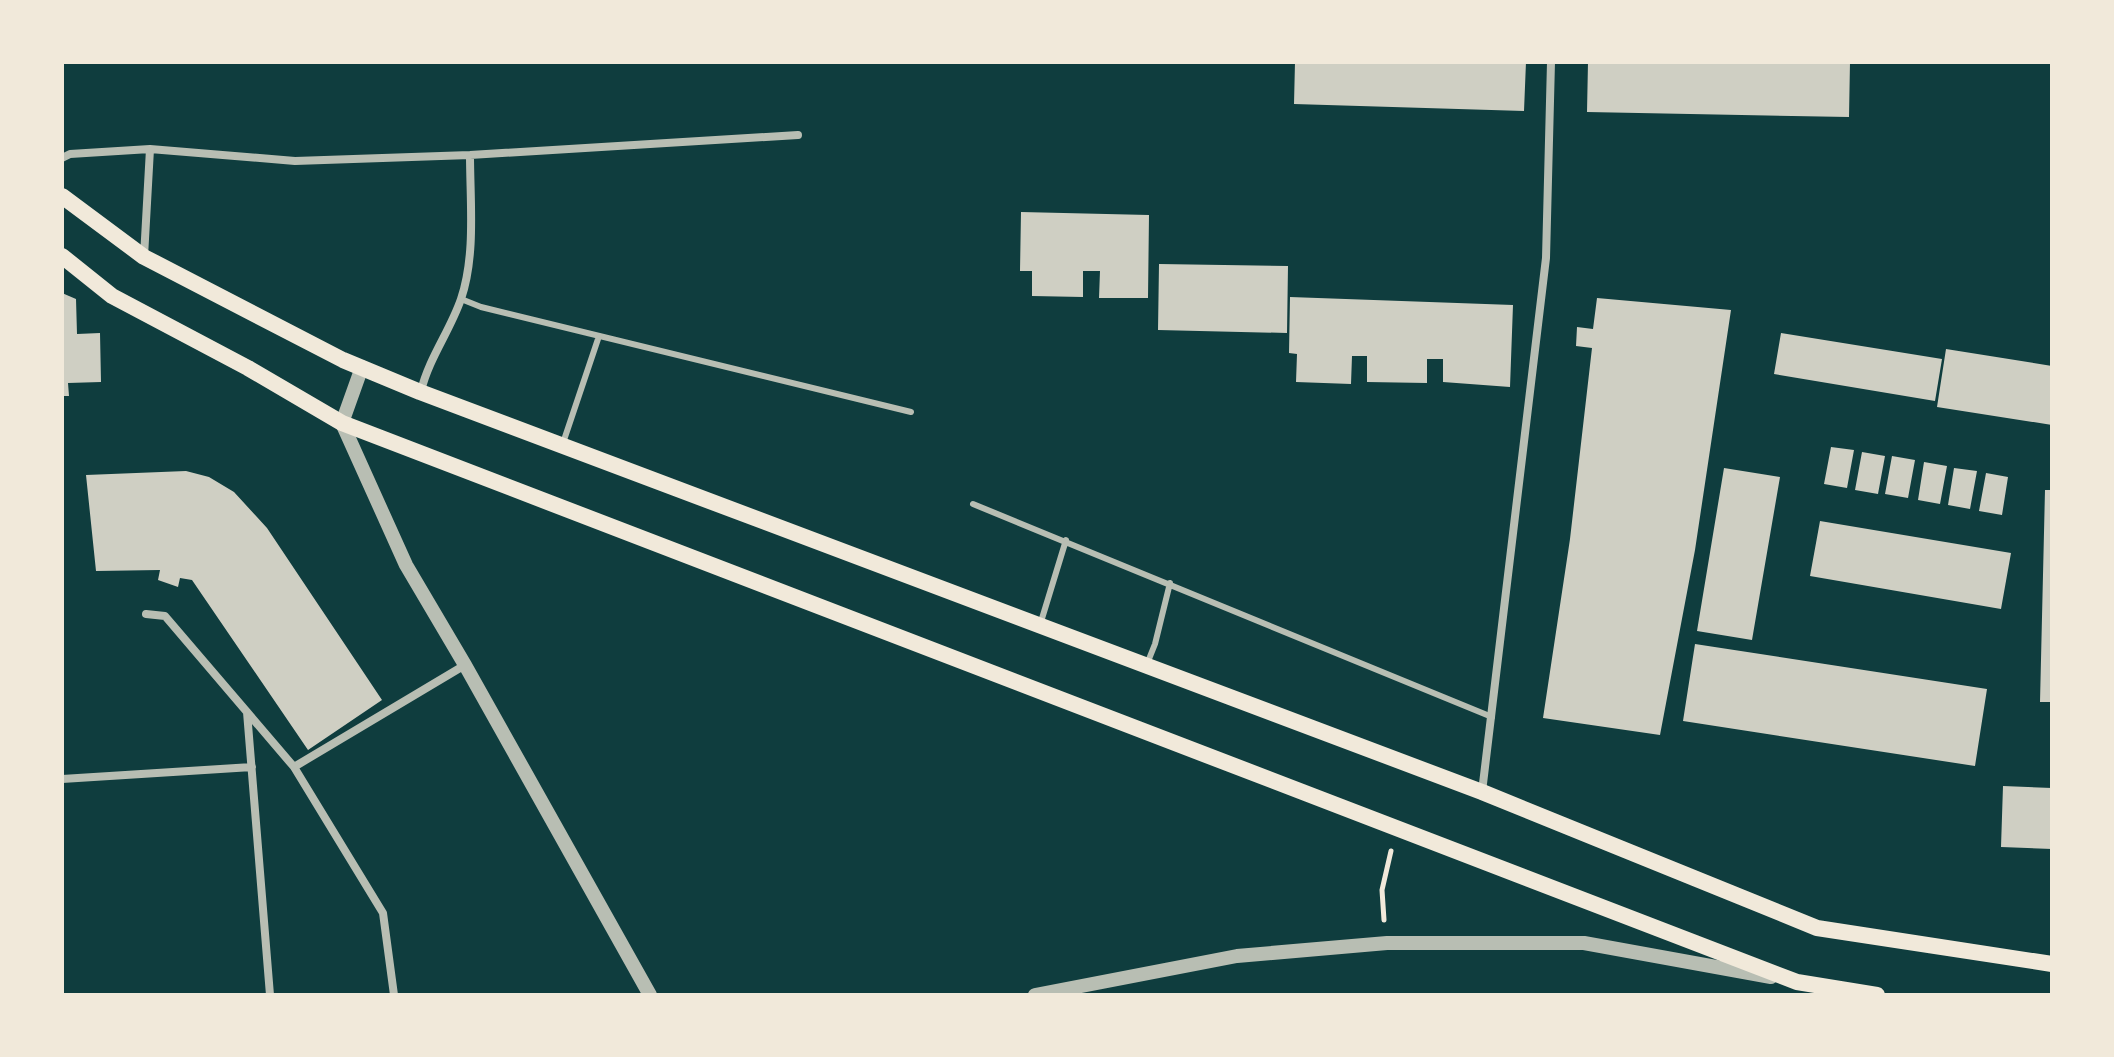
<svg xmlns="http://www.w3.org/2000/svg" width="2114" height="1057" viewBox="0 0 2114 1057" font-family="Inter,sans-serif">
  <rect width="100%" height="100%" fill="#0f3d3e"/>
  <path fill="#cfcfc3" d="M1295,62H1526L1524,111L1294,104Z
    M1588,62H1850L1849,117L1587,112Z
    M1021,212L1149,215L1148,298H1099L1100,271H1083V297L1032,296V271H1020Z
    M1159,264L1288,266L1287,333L1158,330Z
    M62,293L76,299L77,334L100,333L101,382L68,383L69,396H62Z
    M1290,297L1513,305L1510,387L1443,382V359H1427V383L1367,382V356H1352L1351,384L1296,382L1297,354L1289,353Z
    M1597,298L1731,310L1695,550L1660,735L1543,718L1570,539L1592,348L1576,346L1577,327L1593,329Z
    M1781,333L1942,359L1935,401L1774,374Z
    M1946,349L2052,366V425L1937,407Z
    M1831,447L1854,450L1847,488L1824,484Z
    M1862,452L1885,456L1878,494L1855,490Z
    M1892,456L1915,460L1908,498L1885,494Z
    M1924,462L1947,466L1940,504L1918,500Z
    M1724,468L1780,477L1752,640L1697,631Z
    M1954,468L1977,471L1970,509L1948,505Z
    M186,471L209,477L234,492L267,528L382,700L308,750L192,580L180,578L178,587L158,580L160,570L96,571L86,475Z
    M1986,473L2008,477L2002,515L1979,511Z
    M2045,490H2052V702H2040Z
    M1820,521L2011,553L2001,609L1810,576Z
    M1695,644L1987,689L1975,766L1683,721Z
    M2003,786L2052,788V849L2001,847Z"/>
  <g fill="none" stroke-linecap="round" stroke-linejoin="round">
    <path stroke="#f1e9da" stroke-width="5" d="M1384,920L1382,890L1391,851"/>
    <path stroke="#b8beb3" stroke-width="6" d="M461,299L481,307L911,412
      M563,443L599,336
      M973,504L1492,717
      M1040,625L1066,540
      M1147,664L1155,644L1170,583"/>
    <path stroke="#b8beb3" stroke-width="8" d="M62,158L70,154L150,149L295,161L470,155L798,135
      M144,257L150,149
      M421,391C429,358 450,331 461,299C476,255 470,201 470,155
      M146,614L165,616L294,767L372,895L383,913L394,995
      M247,712L270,995
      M294,767L465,665
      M62,779L252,767
      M1482,792L1546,258L1551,62"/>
    <path stroke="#b8beb3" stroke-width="14" d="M362,367L342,423L406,565L465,665L650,995
      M1035,995L1237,956L1387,943H1584L1771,977"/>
    <path stroke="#f1e9da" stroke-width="16" d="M62,196L144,257L343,360L420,392L1482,792L1817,928L2052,964
      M62,256L112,296L248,368L342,423L1797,982L1877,995"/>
  </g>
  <rect width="2114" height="1057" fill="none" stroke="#f1e9da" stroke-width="128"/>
</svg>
